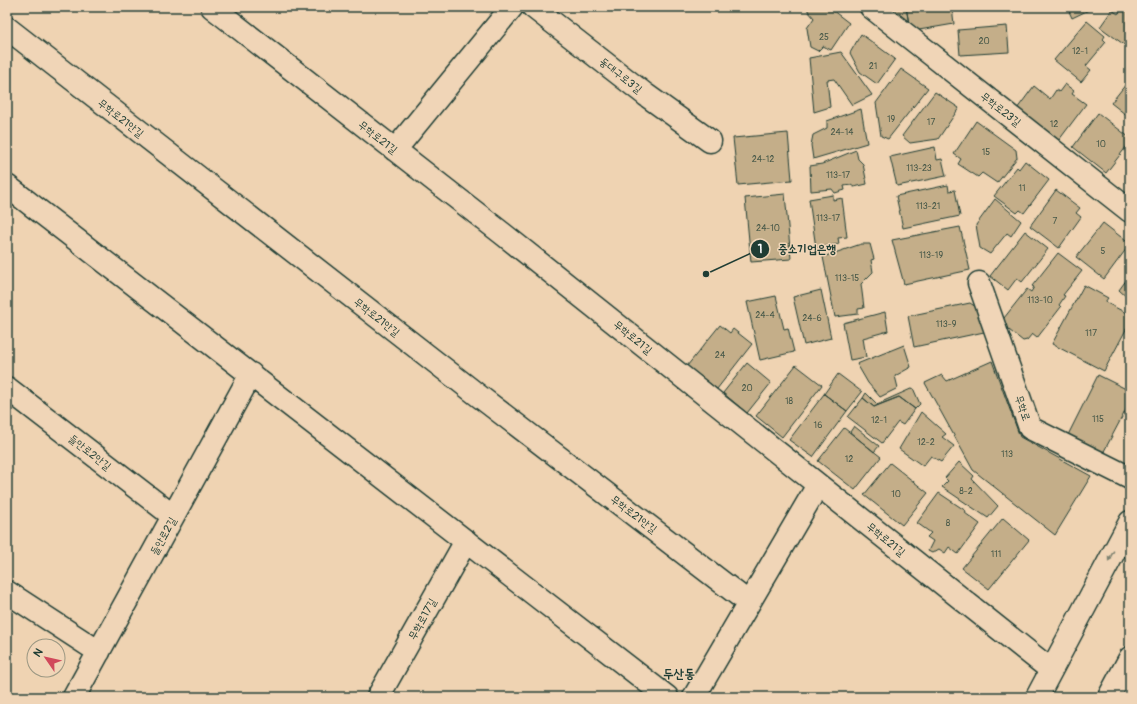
<svg xmlns="http://www.w3.org/2000/svg" width="1137" height="704" viewBox="0 0 1137 704" font-family="Pangolin,'Poor Story',sans-serif">
  <rect width="100%" height="100%" fill="#efd3b2"/>
  <filter id="ink" filterUnits="userSpaceOnUse"><feTurbulence type="fractalNoise" baseFrequency=".025" numOctaves="2"/><feDisplacementMap in="SourceGraphic" scale="8" xChannelSelector="R" yChannelSelector="G"/><feConvolveMatrix kernelMatrix="1 2 1 2 8 2 1 2 1" color-interpolation-filters="sRGB"/></filter>
  <g filter="url(#ink)">
    <path fill="#c4ae89" stroke="#1f3d34" d="M808,7H828L849,23L831,50L823,46L818,51L810,47L807,28L814,18L808,11Z
      M888,7H898V9L906,7L909,24Z
      M898,7H952L954,24L919,30L909,24L906,7L898,9Z
      M1067,7H1095L1072,18Z
      M1123,7H1130V49L1100,27L1112,10L1118,14Z
      M1087,21L1105,36L1103,39L1106,42L1086,66L1091,70L1081,82L1054,60Z
      M1007,26L1009,52L960,55L958,30Z
      M861,34L895,59L877,84L860,72L850,53Z
      M841,52L872,95L852,105L834,79L827,80L830,107L814,112L809,58Z
      M901,69L928,88L888,139L881,136L876,103Z
      M1130,79V118L1111,103Z
      M1065,84L1074,91L1072,94L1086,104L1059,140L1017,109L1034,86L1050,99L1056,90L1059,92Z
      M935,92L959,108L938,139L910,143L902,136Z
      M861,109L867,143L813,159L811,145L813,135L827,128V121Z
      M1098,113L1130,138V142L1106,173L1073,147Z
      M976,121L1016,150L1017,158L997,183L982,173L978,177L958,164L961,159L954,154Z
      M788,133L792,180L738,185L733,138Z
      M935,147L937,160L942,159L946,176L897,186L890,157Z
      M856,150L858,159L863,164L867,184L854,187L851,185L844,186L845,190L835,193L832,189L811,191L810,166L822,164Z
      M1025,161L1049,180L1024,213L1020,210L1017,213L994,196L1017,167L1019,169Z
      M948,185L949,191L955,190L960,216L903,228L896,196Z
      M1056,190L1080,208L1076,213L1081,217L1059,248L1030,226Z
      M785,194L791,259L751,262L745,198Z
      M833,195V200L842,198L847,237L838,238L839,244L816,248L809,199Z
      M995,199L1021,221L1011,236L1007,233L990,254L980,248L976,225Z
      M1103,223L1130,244L1104,279L1076,257Z
      M960,227L970,270L904,284L892,240Z
      M1025,231L1048,249L1022,282L1017,278L1008,290L990,276Z
      M861,244H870L874,259L871,260L873,272L861,284L864,308L858,309V314L835,317L823,257Z
      M1058,253L1082,271L1063,295L1065,296L1059,305L1061,307L1037,338L1032,334L1027,340L1023,341L1000,323L1027,289L1031,292L1034,287L1032,286Z
      M1130,275V300L1119,290Z
      M1084,285L1108,298L1105,302L1130,315V322L1104,371L1052,344Z
      M821,290L831,338L804,345L793,297Z
      M776,296L784,329L788,328L794,352L760,360L747,302Z
      M970,303L979,309L984,332L914,347L908,316Z
      M885,312L888,331L863,338L866,357L850,360L843,323Z
      M720,325L730,333L733,329L752,344L717,389L687,366Z
      M904,345L911,367L895,376L898,388L880,397L868,383L857,364Z
      M992,361L1020,437L1091,476L1055,535L973,470L925,383L942,375L947,381Z
      M747,363L771,383L747,413L723,393Z
      M796,365L822,385L782,437L756,416Z
      M838,374L862,392L847,411L824,394Z
      M1098,375L1130,391V402L1102,455L1067,437Z
      M913,388L920,404L915,409L899,397L878,405L877,404Z
      M866,393L878,405L874,407L863,398Z
      M824,394L847,411L813,457L789,440Z
      M899,397L915,409L903,425L898,422L882,443L848,417L863,398L874,407Z
      M921,412L946,434L942,437L954,446L941,462L931,456L923,466L899,449Z
      M854,426L879,446L874,452L850,432Z
      M844,428L881,457L855,490L818,461Z
      M959,462L974,476L972,479L998,506L988,518L942,487L948,481L945,478Z
      M890,463L928,493L902,525L864,495Z
      M939,493L966,511L965,513L980,524L958,554L949,547L945,553L939,549L932,553L928,551L933,541L927,537L931,533L917,523Z
      M1003,518L1029,540L989,589L962,568Z"/>
    <g fill="none" stroke-linecap="round" stroke-linejoin="round">
      <g stroke="#1f3d34" stroke-width="25">
        <path id="minor" d="M212,7L503,234L1051,670
          M533,7L646,95L710,141
          M871,7L1130,211
          M7,28L479,396L749,603
          M395,150L512,7
          M7,186L667,697
          M979,283L1030,428L1130,478
          M7,388L173,516
          M7,592L99,652
          M74,697L251,374
          M378,697L466,541
          M694,697L818,485"/>
      </g>
      <g stroke="#1f3d34" stroke-width="25">
        <path id="major" d="M1037,697L1130,522
          M1109,697L1130,658"/>
      </g>
      <use href="#minor" stroke="#f0d5b7" stroke-width="22"/>
      <use href="#major" stroke="#f0d5b7" stroke-width="22"/>
    </g>
    <defs><path id="oneway-solid" d="M-6-.8H1V-3.2L6.5 0L1 3.2V.8H-6Z"/></defs>
    <use fill="#7d816f" href="#oneway-solid" transform="translate(1111 556) rotate(118)"/>
  </g>
  <g text-anchor="middle" stroke-width="3" stroke-linejoin="round" paint-order="stroke">
    <g font-size="9" fill="#485949">
      <text x="824" y="40">25</text>
      <text x="984" y="44">20</text>
      <text x="1080" y="54">12-1</text>
      <text x="873" y="69">21</text>
      <text x="891" y="122">19</text>
      <text x="931" y="125">17</text>
      <text x="1054" y="127">12</text>
      <text x="842" y="135">24-14</text>
      <text x="1101" y="147">10</text>
      <text x="986" y="155">15</text>
      <text x="763" y="162">24-12</text>
      <text x="919" y="171">113-23</text>
      <text x="838" y="178">113-17</text>
      <text x="1022" y="191">11</text>
      <text x="928" y="209">113-21</text>
      <text x="828" y="221">113-17</text>
      <text x="1055" y="224">7</text>
      <text x="768" y="231">24-10</text>
      <text x="1103" y="254">5</text>
      <text x="931" y="258">113-19</text>
      <text x="847" y="281">113-15</text>
      <text x="1040" y="303">113-10</text>
      <text x="765" y="318">24-4</text>
      <text x="812" y="321">24-6</text>
      <text x="946" y="327">113-9</text>
      <text x="1091" y="336">117</text>
      <text x="720" y="358">24</text>
      <text x="747" y="391">20</text>
      <text x="789" y="404">18</text>
      <text x="1098" y="422">115</text>
      <text x="879" y="423">12-1</text>
      <text x="818" y="428">16</text>
      <text x="926" y="445">12-2</text>
      <text x="1007" y="457">113</text>
      <text x="849" y="462">12</text>
      <text x="966" y="494">8-2</text>
      <text x="896" y="497">10</text>
      <text x="948" y="526">8</text>
      <text x="996" y="557">111</text>
    </g>
    <g font-size="11" fill="#1f3d34" stroke="#f0d5b7">
      <text transform="translate(621 75) rotate(38)" y="4">동대구로3길</text>
      <text transform="translate(1001 109) rotate(38)" y="4">무학로23길</text>
      <text transform="translate(121 118) rotate(38)" y="4">무학로21안길</text>
      <text transform="translate(378 137) rotate(38)" y="4">무학로21길</text>
      <text transform="translate(377 317) rotate(38)" y="4">무학로21안길</text>
      <text transform="translate(633 337) rotate(39)" y="4">무학로21길</text>
      <text transform="translate(1023 408) rotate(71)" y="4">무학로</text>
      <text transform="translate(90 452) rotate(38)" y="4">들안로2안길</text>
      <text transform="translate(634 514) rotate(37)" y="4">무학로21안길</text>
      <text transform="translate(163 536) rotate(-61)" y="4">들안로2길</text>
      <text transform="translate(886 539) rotate(39)" y="4">무학로21길</text>
      <text transform="translate(422 619) rotate(-61)" y="4">무학로17길</text>
    </g>
    <g font-size="13" font-weight="bold" fill="#1f3d34" stroke="#f0d5b7">
      <text x="679" y="678">두산동</text>
    </g>
  </g>
  <path fill="none" stroke="#1f3d34" stroke-width="1.5" d="M706 274L760 249"/>
  <g fill="#1f3d34" stroke="#f0d5b7" stroke-width="1.5">
    <circle cx="706" cy="274" r="4"/>
    <circle cx="760" cy="249" r="10"/>
  </g>
  <g font-size="12" text-anchor="middle" font-weight="bold" fill="#fff">
    <text x="760" y="253">1</text>
  </g>
  <g font-size="12" text-anchor="middle" font-weight="bold" fill="#1f3d34" stroke="#f0d5b7" stroke-width="3" stroke-linejoin="round" paint-order="stroke">
    <text x="807" y="253">중소기업은행</text>
  </g>
  <rect width="1137" height="704" fill="none" stroke="#f0d5b7" stroke-width="24"/>
  <rect x="12" y="12" width="1113" height="680" fill="none" stroke="#1f3d34" stroke-width="1.5" filter="url(#ink)"/>
  <g transform="translate(46 658) rotate(304)"><circle r="19" fill="#f0d5b7" stroke="#9c9883"/>
  <path d="M0-3L7 15L0 10L-7 15Z" fill="#d1495b"/>
  <text y="-6" font-size="11" font-weight="bold" text-anchor="middle" fill="#1f3d34">N</text>
  </g>
</svg>
